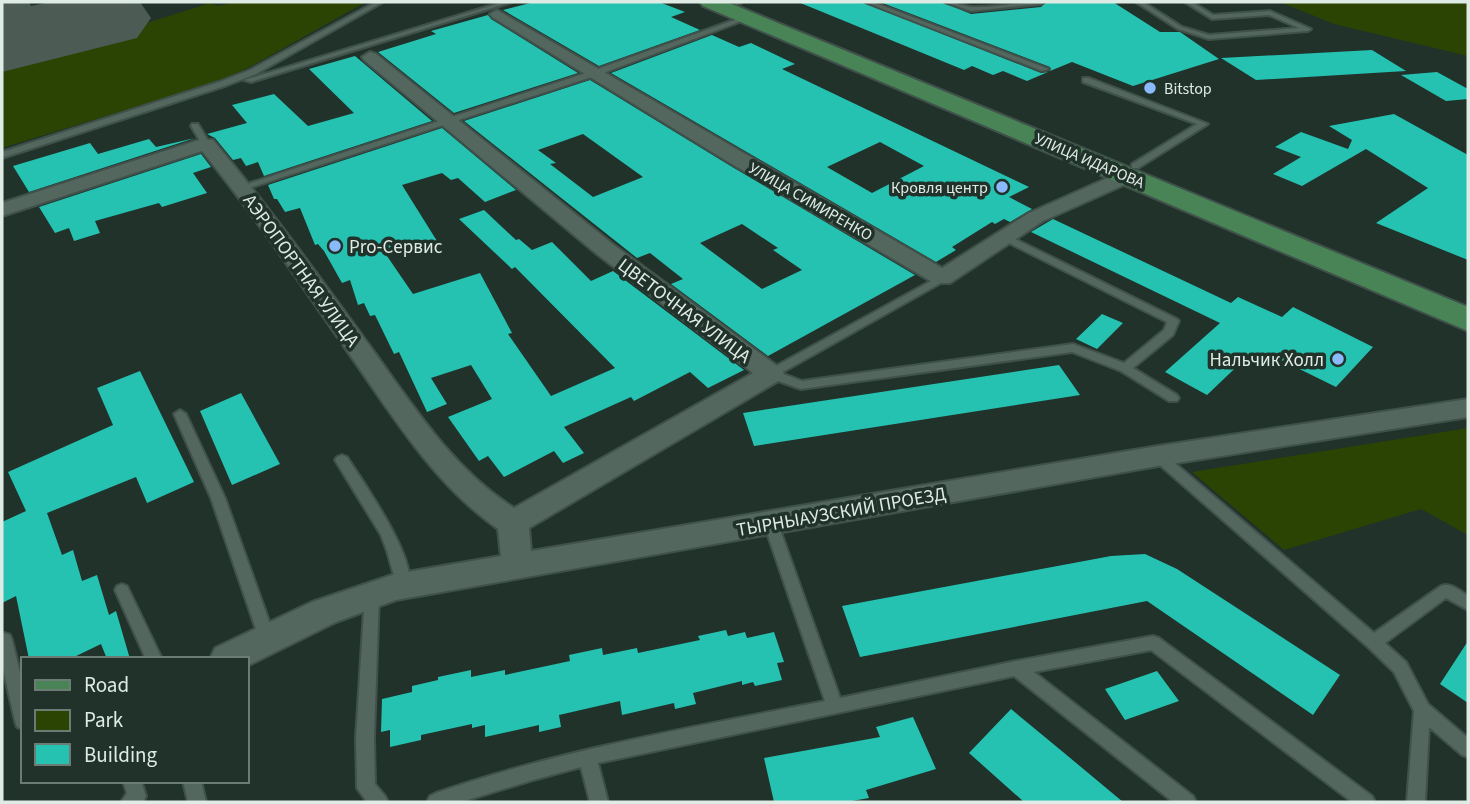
<svg xmlns="http://www.w3.org/2000/svg" width="1470" height="804" viewBox="0 0 1470 804" font-family="'Source Sans 3',sans-serif">
  <rect width="100%" height="100%" fill="#20322a"/>
  <path fill="#2b4303" d="M235,2H366L248,68L214,83L2,148V61L118,32L210,3L218,6Z
    M1280,2H1468V56L1334,24Z
    M1468,428V535L1421,509L1284,550L1192,472Z"/>
  <g fill="none" stroke-linecap="round" stroke-linejoin="round">
    <path fill="#4c5c54" fill-rule="evenodd" d="M2,2H29L34,12L16,38L2,42Z"/>
    <path fill="#4c5c54" fill-rule="evenodd" d="M50,2H140L151,18L137,38L2,72V12Z"/>
  </g>
  <path fill="#25c1b1" fill-rule="evenodd" d="M534,2H659L685,12L671,17L700,30L599,66L503,10Z
    M798,2H862L1041,73L1048,72L1027,81L1003,71L993,75L972,66L964,70Z
    M880,2H942L971,14L1041,7L1046,2H1113L1160,32H1180L1219,59L1133,86L1072,62L1050,71V67Z
    M488,15L491,19L578,73L454,113L378,52L436,34L431,31Z
    M712,35L739,47L751,43L795,64L782,69L1029,187L1009,197L1032,209L1010,222L1004,219L995,224L992,222L952,247L956,250L936,262L611,73ZM880,142L924,166L872,193L827,167Z
    M1372,50L1406,71L1256,80L1221,58Z
    M355,56L432,121L264,176L258,162L246,166L241,158L233,160L215,138L207,134L247,123L232,105L274,94L308,126L354,113L309,69Z
    M1437,72L1468,89V99L1446,101L1401,75Z
    M590,80L729,165L915,275L768,356L671,284L683,279L650,253L637,258L464,121ZM583,134L643,177L593,197L550,164L556,163L538,150ZM742,224L778,248L773,250L802,270L762,289L700,243Z
    M1394,114L1468,155V260L1376,223L1428,188L1366,149L1302,186L1273,174L1301,157L1275,147L1301,132L1348,149L1352,140L1329,126Z
    M442,128L516,190L485,202L458,178L451,180L442,173L402,185L437,241L387,256L413,294L480,273L512,333L508,334L551,396L615,368L515,267L512,269L459,219L484,210L516,240L519,239L532,250L552,242L591,281L613,271L744,370L708,388L690,372L634,401L631,397L564,427L584,453L563,463L554,451L504,477L488,456L479,461L448,417L492,399L471,365L431,378L447,404L427,412L399,352L394,354L375,315L370,316L364,303L358,305L350,280L342,283L324,251L318,244L315,245L300,208L285,212L277,199H274L268,185Z
    M195,138L29,192L13,166L90,143L98,154L149,139L156,147Z
    M201,154L211,167L193,173L207,193L162,207L159,203L95,221L100,233L74,241L69,228L55,233L39,207Z
    M1053,219L1231,303L1238,297L1282,317L1293,307L1373,347L1336,387L1277,358L1272,364L1251,353L1207,395L1165,372L1220,323L1031,232Z
    M1102,314L1123,323L1097,349L1076,339Z
    M1059,365L1080,395L754,446L743,413Z
    M140,371L194,482L147,503L136,477L47,513L62,555L73,550L82,581L97,575L109,615L116,611L130,659H107L101,644L70,659H29L16,596L2,603V522L26,511L8,472L113,425L97,388Z
    M241,393L280,464L232,485L200,411Z
    M1145,554L1177,569L1340,675L1313,715L1147,601L860,657L842,606L1111,556Z
    M726,630L728,636L745,632L747,638L774,632L784,662L777,663L782,680L755,686L753,682L742,685V681L693,693L696,704L675,709L674,703L622,715L620,701L559,715L561,727L539,732V725L485,737V725L472,728V724L421,735V740L390,747V730L381,732L382,699L412,692V686L438,680V677L471,670V677L505,670V675L570,661L569,655L602,648L603,655L637,648L638,653L700,640L698,636Z
    M1468,641V703L1440,684Z
    M1157,671L1179,701L1125,720L1105,689Z
    M1011,709L1063,752L1123,802H1024L969,753Z
    M913,717L936,769L866,790L869,798L846,802H774L764,758L880,737L876,727Z"/>
  <g fill="none" stroke-linecap="round" stroke-linejoin="round">
    <g stroke="#40504a" stroke-width="4">
      <path id="service" d="M376,2H383L256,74L225,86L2,158V152L219,82L250,70Z
        M503,2H512L251,82L244,80Z
        M734,2H743L736,5Z
        M865,2H873L1049,69L1042,71Z
        M945,2C955,2 963,6 972,7C994,8 1021,1 1044,2L1041,4L971,11Z
        M1136,2H1143L1182,27L1209,35L1299,28L1269,15L1212,19L1185,2H1192L1213,15L1270,11L1311,29L1308,31L1209,39L1178,29Z
        M748,15L750,16V18L598,75L246,189L243,190L238,187L592,71Z
        M1083,78H1089L1208,124L1138,168H1132V164L1197,124L1083,82Z
        M192,124H198L210,144L209,146H203L191,126Z
        M1005,234L1177,319L1179,321L1173,335L1133,368L1177,395L1179,398L1177,401H1169L1121,371L1072,352L801,389L767,377L765,374L767,371L942,275L947,278L946,280L781,373L802,381L1073,344L1124,363L1164,330L1167,322L1001,239L1000,237Z
        M180,410L186,414L225,498L275,638L273,643L267,645L261,643L259,638L211,498L174,414Z
        M1158,451L1163,453L1374,633L1441,586C1451,582 1460,591 1468,596V610L1446,598L1385,643L1406,662L1428,704L1468,738V757L1462,755L1429,727L1425,802H1407L1414,711L1394,672L1368,647L1153,459L1151,456L1153,453Z
        M342,455L347,457C363,482 420,562 408,590L403,592L398,590L387,551L381,535L335,460L337,457Z
        M771,518L776,520L778,524L840,698L1016,661L1153,636L1159,638L1372,796L1375,802H1352L1151,650L1034,672L1193,796L1196,802H1173L1014,676L598,763L608,802H590L581,767L533,780L461,802H427L430,796L436,793C563,749 694,727 825,701L764,524L766,520Z
        M122,584L127,586L162,659H146L115,590L117,586Z
        M372,588L377,590L379,594L374,738L375,784L385,796L388,802H367L357,788L356,738L365,594L367,590Z
        M4,633L10,635L12,640L23,685V729L17,727L15,721L2,664V634Z
        M123,781H141L146,796L143,802H121L127,793Z
        M183,781H201L206,802H188Z"/>
    </g>
    <g stroke="#40504a" stroke-width="4">
      <path id="minor" d="M497,10L942,268L1029,213L1121,172L1128,170L1138,176L1135,180L1043,221L950,283H934L730,163L492,17L490,14Z
        M370,52L376,54L614,245L780,368L784,374L780,380L529,528L531,551L1158,446L1468,399V417L1158,466L396,600L336,622L247,666V659H210L215,648L312,602L395,574L501,556L498,529C434,484 394,418 350,355C302,286 255,216 202,151L2,216V203L199,140H213C269,207 320,278 372,349C414,407 453,469 514,508L753,373L598,255L364,60L362,57Z"/>
    </g>
    <g stroke="#40504a" stroke-width="4">
      <path id="primary" d="M700,2H727L1468,307V331L703,6Z"/>
    </g>
    <use href="#service" fill="#53675e" fill-rule="evenodd"/>
    <use href="#minor" fill="#53675e" fill-rule="evenodd"/>
    <use href="#primary" fill="#488456" fill-rule="evenodd"/>
  </g>
  <g fill="#8bbafc" stroke="#20322a" stroke-width="2.5">
    <circle cx="1150" cy="88" r="7"/>
    <circle cx="1002" cy="187" r="7"/>
    <circle cx="335" cy="246" r="7"/>
    <circle cx="1338" cy="359" r="7"/>
  </g>
  <g text-anchor="middle" stroke-width="7" stroke-linejoin="round" paint-order="stroke">
    <g font-size="16" fill="#dfebe5" stroke="#20322a" text-anchor="start">
      <text x="1164" y="94">Bitstop</text>
      <text x="988" y="193" text-anchor="end">Кровля центр</text>
    </g>
    <g font-size="16" fill="#dfebe5" stroke="#20322a">
      <text transform="translate(1090 160) rotate(23)" y="6">УЛИЦА ИДАРОВА</text>
      <text transform="translate(811 201) rotate(30)" y="6">УЛИЦА СИМИРЕНКО</text>
    </g>
    <g font-size="19" fill="#dfebe5" stroke="#20322a" text-anchor="start">
      <text x="349" y="253">Pro-Сервис</text>
      <text x="1324" y="366" text-anchor="end">Нальчик Холл</text>
    </g>
    <g font-size="19" fill="#dfebe5" stroke="#20322a">
      <text transform="translate(302 270) rotate(54)" y="7">АЭРОПОРТНАЯ УЛИЦА</text>
      <text transform="translate(685 310) rotate(37)" y="7">ЦВЕТОЧНАЯ УЛИЦА</text>
      <text transform="translate(841 511) rotate(-10)" y="7">ТЫРНЫАУЗСКИЙ ПРОЕЗД</text>
    </g>
  </g>
  <rect width="1470" height="804" fill="none" stroke="#dfebe5" stroke-width="7"/>
  <rect x="21" y="657" width="228" height="126" fill="#20322a" stroke="#6c7c75" stroke-width="2"/>
  <rect x="35" y="680" width="35" height="10" fill="#488456" stroke="#6c7c75" stroke-width="2"/>
  <text x="84" y="692" font-size="21" fill="#dfebe5">Road</text>
  <rect x="35" y="710" width="35" height="21" fill="#2b4303" stroke="#6c7c75" stroke-width="2"/>
  <text x="84" y="727" font-size="21" fill="#dfebe5">Park</text>
  <rect x="35" y="744" width="35" height="21" fill="#25c1b1" stroke="#6c7c75" stroke-width="2"/>
  <text x="84" y="762" font-size="21" fill="#dfebe5">Building</text>
</svg>
